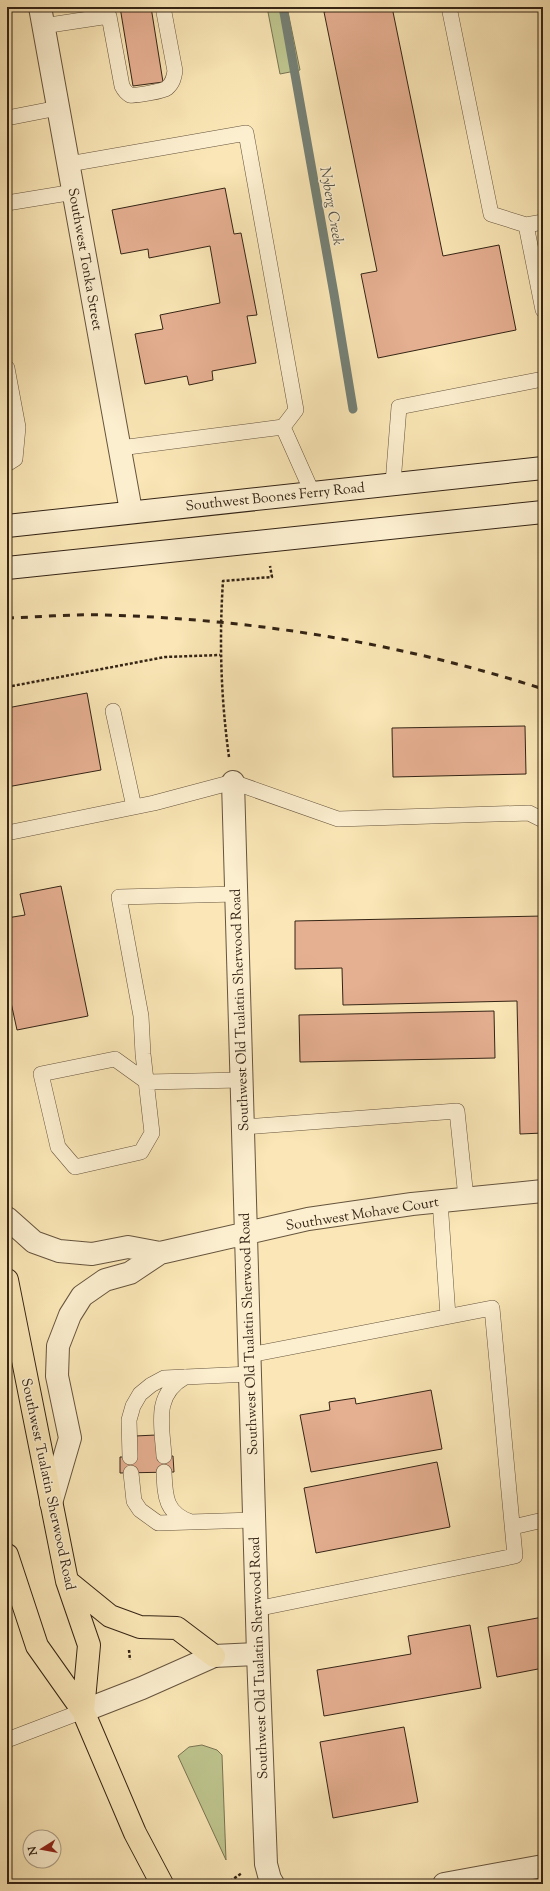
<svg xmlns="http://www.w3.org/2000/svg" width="550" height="1891" viewBox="0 0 550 1891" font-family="'Sorts Mill Goudy',serif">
  <rect width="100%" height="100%" fill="#fae6b6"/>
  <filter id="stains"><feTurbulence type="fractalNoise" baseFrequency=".005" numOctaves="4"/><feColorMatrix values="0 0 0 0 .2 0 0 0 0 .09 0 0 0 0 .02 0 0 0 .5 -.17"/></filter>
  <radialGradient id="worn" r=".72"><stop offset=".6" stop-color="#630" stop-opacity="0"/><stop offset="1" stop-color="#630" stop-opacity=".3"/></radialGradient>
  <path fill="#bec58e" stroke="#797452" d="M267,7H287L300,70L280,74Z
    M202,1745L217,1750L222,1755L226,1860L178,1756L189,1747Z"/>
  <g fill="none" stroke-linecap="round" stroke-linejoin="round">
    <path stroke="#758075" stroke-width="9" d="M283,7L334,294L353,409"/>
  </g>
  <path fill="#e5af91" stroke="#342415" d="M120,7H151L163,82L133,86Z
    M348,7H392L443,256L499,245L516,330L378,358L361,274L377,271L324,12Z
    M225,188L234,234L241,233L257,315L247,316L256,363L212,371L213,380L189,385L187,376L145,384L135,334L163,329L160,315L220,303L210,246L149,258L148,249L121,254L112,210Z
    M87,693L101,770L7,787V708Z
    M525,726L526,774L393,777L392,728Z
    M61,886L88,1016L17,1030L7,984V918L25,915L20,894Z
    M543,916V1133L520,1134L517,1001L343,1005L342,968L295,969V921Z
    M494,1011L495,1058L300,1062L299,1015Z
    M543,1261V1281L540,1262Z
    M431,1390L442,1449L311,1472L300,1415L330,1410L329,1402L355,1398L356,1404Z
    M156,1435L157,1456H173L174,1472L120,1473V1457H136L135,1436Z
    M437,1462L450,1527L316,1553L304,1488Z
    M543,1617V1668L497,1677L488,1627Z
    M470,1625L481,1688L324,1716L317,1670L411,1654L408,1636Z
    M404,1727L418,1802L333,1818L320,1742Z"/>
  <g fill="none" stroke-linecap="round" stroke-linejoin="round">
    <g stroke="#66543d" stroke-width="16">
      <path id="lane" d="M449,7L491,214L526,225L543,222
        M43,26L109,16L122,86C124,90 126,93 130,95C136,96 163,91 167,88C173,83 174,77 175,71L163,7
        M7,118L58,108
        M69,164L246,133L296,410L283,427L120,448
        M7,203L74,192
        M526,225L543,310
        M7,368L18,427L15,459L7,464
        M283,427L312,492
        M393,483L399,407L543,379
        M113,711L134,807
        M7,833L154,803L233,782L338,819L529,813L543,820
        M236,894L119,897L141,1016L143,1054L152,1133L141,1152L75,1167L58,1147L41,1074L115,1059L147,1082L241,1080
        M243,1127L457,1111L466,1198
        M440,1201L448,1316
        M249,1355L492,1308L515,1556L256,1609
        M164,1456C162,1425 153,1395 185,1377
        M130,1457L129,1420L133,1406L140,1394L151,1385L164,1378L250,1374
        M164,1472C165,1496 165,1513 191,1522
        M131,1473L134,1501L140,1510L158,1523L254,1520
        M513,1527L543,1520
        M7,1740L83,1711"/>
    </g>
    <g stroke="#66543d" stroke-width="24">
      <path id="street" d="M40,7L131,511
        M233,782L258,1654L266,1864L270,1879L273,1884
        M7,1218L34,1242L59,1251L92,1254L128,1247L160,1253L308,1219L412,1204L543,1191
        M51,1503L70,1438L57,1376L58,1346L70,1315L82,1296L105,1280L130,1273L160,1253
        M83,1711L142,1688L214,1656L258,1654
        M444,1884L543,1866"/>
    </g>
    <g stroke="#342415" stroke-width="24">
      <path id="secondary" d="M7,526L543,468
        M7,568L543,512"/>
    </g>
    <g stroke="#342415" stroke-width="24">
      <path id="highway" d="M7,1280L67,1581L89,1645L83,1711
        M7,1555L37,1646L83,1711L135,1833L162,1884
        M67,1581L110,1616L140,1627L177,1628L214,1656"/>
    </g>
    <path stroke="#342415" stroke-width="2.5" stroke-dasharray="3 2" stroke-linecap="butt" d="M7,687L165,657L220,655
      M229,757C221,699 219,641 223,581L272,577L270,566
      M129,1650L130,1660
      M226,1884L242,1873"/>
    <use href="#lane" stroke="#fcefd0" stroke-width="15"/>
    <use href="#street" stroke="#fcefd0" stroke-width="22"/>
    <use href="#secondary" stroke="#fcefd0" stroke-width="22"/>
    <use href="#highway" stroke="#fae6b6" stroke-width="22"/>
    <path stroke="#342415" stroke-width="3" stroke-dasharray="7 7" stroke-linecap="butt" d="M7,618C39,617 72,614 104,615C253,619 401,643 543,689"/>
  </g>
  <g text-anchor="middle" stroke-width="3" stroke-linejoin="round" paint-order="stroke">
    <g font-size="14" fill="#342415" stroke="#fcefd0">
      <text transform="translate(86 259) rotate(80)" y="5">Southwest Tonka Street</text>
      <text transform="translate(275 496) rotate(-6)" y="5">Southwest Boones Ferry Road</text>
      <text transform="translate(239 1010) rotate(-92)" y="5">Southwest Old Tualatin Sherwood Road</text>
      <text transform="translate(362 1213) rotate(-9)" y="5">Southwest Mohave Court</text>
      <text transform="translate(248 1334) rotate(-92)" y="5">Southwest Old Tualatin Sherwood Road</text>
      <text transform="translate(49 1484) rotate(78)" y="5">Southwest Tualatin Sherwood Road</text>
      <text transform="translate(258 1658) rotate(-92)" y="5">Southwest Old Tualatin Sherwood Road</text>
    </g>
    <g font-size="15" font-style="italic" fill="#545245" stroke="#fcefd0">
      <text transform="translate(332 206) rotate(80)" y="5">Nyberg Creek</text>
    </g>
  </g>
  <rect width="550" height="1891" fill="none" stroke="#fae6b6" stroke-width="24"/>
  <rect x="8" y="8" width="534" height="1875" fill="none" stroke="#342415" stroke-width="2"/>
  <rect x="12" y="12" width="526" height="1867" fill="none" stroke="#342415"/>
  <g transform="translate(42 1849) rotate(259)"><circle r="19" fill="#fcefd0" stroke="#ac9e85"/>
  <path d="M0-3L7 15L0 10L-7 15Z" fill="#8f2418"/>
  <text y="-6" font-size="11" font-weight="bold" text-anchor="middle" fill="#342415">N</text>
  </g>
  <rect width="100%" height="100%" filter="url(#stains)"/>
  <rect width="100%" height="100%" fill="url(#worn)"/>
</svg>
